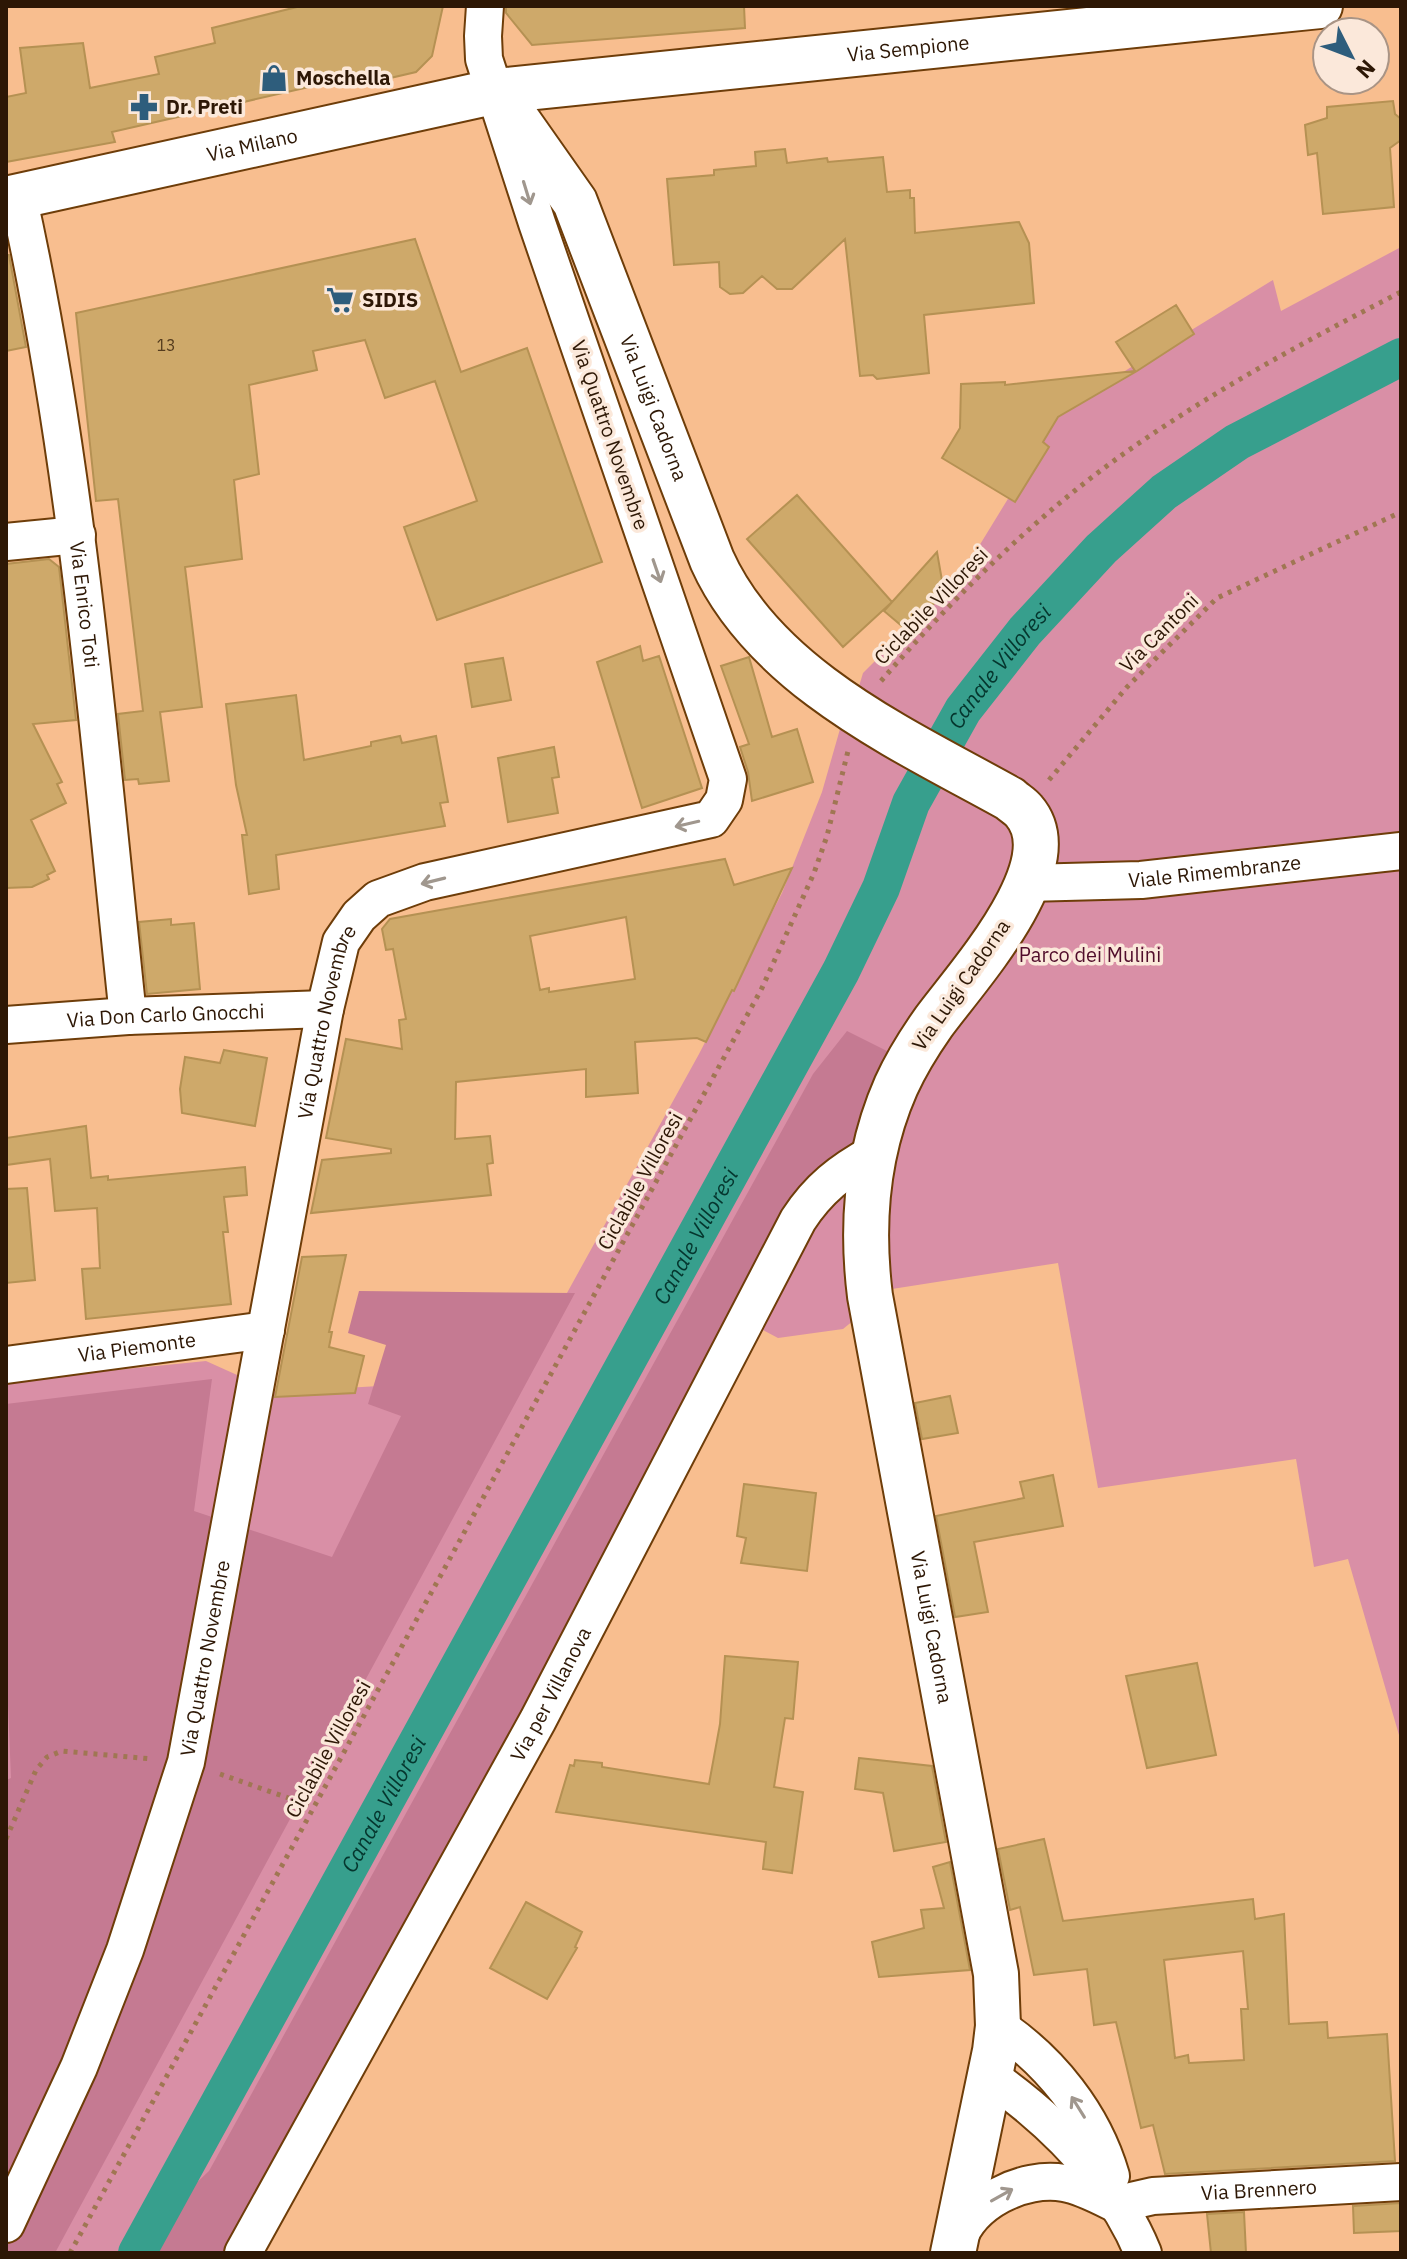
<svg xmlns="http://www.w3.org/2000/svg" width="1407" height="2259" viewBox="0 0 1407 2259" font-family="'IBM Plex Sans',sans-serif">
  <rect width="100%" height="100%" fill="#f8be8f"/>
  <path fill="#d98fa6" d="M1401,247V1742L1348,1559L1314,1567L1296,1459L1098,1488L1058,1263L892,1289L843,1329L778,1338L739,1317L228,2253H6V1381L206,1361L275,1392L520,1378L699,1054L782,893L822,792L840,729L848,723L863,673L913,623L976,551L1063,409L1273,280L1281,311Z"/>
  <path fill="#c57a92" d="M847,1031L891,1053L851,1151L419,1908L227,2253H122L209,2171L813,1074Z
    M359,1291L575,1293L55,2253H6V1780L11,1778L6,1656V1404L212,1379L194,1511L332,1557L401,1416L368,1404L386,1345L348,1333Z"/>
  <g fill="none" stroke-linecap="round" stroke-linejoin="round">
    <path stroke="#379f8d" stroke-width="38" id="s1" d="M137,2253L841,971L881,888L911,803L963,710L1025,631L1101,549L1164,492L1237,442L1401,357"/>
  </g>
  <path fill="#cea96a" stroke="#b59153" stroke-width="2" fill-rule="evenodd" d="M301,6H443L432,56L416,72L360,85L358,77L331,82L112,132L115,142L6,162V97L26,93L20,48L83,43L90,88L159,74L155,57L215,43L212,28Z
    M506,6H744L745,28L532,45L506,13Z
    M1393,101L1395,114L1401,119V140L1390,148L1394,207L1323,214L1317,153L1308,155L1305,125L1327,118V107Z
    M785,149L787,163L827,158L828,162L883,157L887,192L910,190V198H914L915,233L1019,222L1029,243L1034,303L924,315L929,373L877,379L873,375L860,376L845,239L792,289H777L762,276L743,293L730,294L720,287L719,262L674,265L667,179L714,175V170L756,166L755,152Z
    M415,239L461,372L527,348L602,562L437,620L404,527L477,501L435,381L385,398L365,340L313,351L317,370L249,385L259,474L234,480L242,559L185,567L202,707L160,712L169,781L139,784L138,779L125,780L118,714L143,711L118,499L96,501L76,313Z
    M6,255H9L26,347L6,351Z
    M1176,305L1194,334L1137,371L1058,417L1043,442L1049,447L1015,502L942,458L960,428L961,384L1005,382V385L1135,371L1116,342Z
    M797,495L892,602L843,647L747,539Z
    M937,552L944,592L909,632L884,611Z
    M49,559L59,567L76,720L33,724L62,782L57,784L66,803L31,820L55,871L47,875L49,879L32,887L6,888V564Z
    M640,646L643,661L659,656L702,788L642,808L597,662Z
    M749,657L772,737L797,729L813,782L752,801L748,772L740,747L749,744L721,666Z
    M503,658L511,700L472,707L465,664Z
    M296,695L304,760L371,746V742L400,736L402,743L436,736L448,802L440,803L445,826L276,855L279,889L249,894L242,835H247L236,785L226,704Z
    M554,747L559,777L552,778L558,813L508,822L498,758Z
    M725,859L734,885L792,868L734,991L732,990L706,1042L697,1038L635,1042L638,1093L586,1097V1069L456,1082L455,1139L490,1136L493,1163L487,1164L491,1195L311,1213L322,1160L391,1153V1149L326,1138L346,1039L402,1049L399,1020L406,1019L393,949L386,950L382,929L390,919ZM626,917L635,979L549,992V988L540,990L530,936Z
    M171,919V925L194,923L200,989L147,994L139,922Z
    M224,1050L267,1058L255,1126L182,1113L180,1089L185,1057L220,1063Z
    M86,1126L91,1178L108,1176V1180L245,1167L247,1195L224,1197L228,1232H223L231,1304L86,1319L82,1269L100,1268L97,1208L55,1211L50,1159L6,1165V1138Z
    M27,1188L35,1280L6,1283V1189Z
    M346,1255L329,1332H332L329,1347L364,1356L355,1393L275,1397L302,1257Z
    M950,1396L958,1433L922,1439L915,1403Z
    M1053,1475L1063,1526L974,1542L988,1612L955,1617L936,1516L1024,1498L1020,1482Z
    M744,1484L816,1493L807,1571L741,1563L746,1538L737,1536Z
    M725,1656L798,1662L793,1719L785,1718L774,1787L803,1792L792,1873L763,1869L766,1842L556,1812L570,1765L574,1766L575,1760L602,1763V1767L709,1784L720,1724Z
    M1197,1663L1216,1755L1147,1768L1126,1676Z
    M859,1758L932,1766L946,1842L894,1851L883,1793L855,1789Z
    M1044,1839L1063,1921L1253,1899L1255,1919L1284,1914L1289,2024L1327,2022L1328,2038L1387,2034L1395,2161L1165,2174L1153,2125L1141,2128L1116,2022L1094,2025L1087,1969L1034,1975L1020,1907L1010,1910L998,1849ZM1243,1951L1248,2009H1241L1244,2060L1189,2063L1188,2055L1175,2058L1164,1960Z
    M950,1862L970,1970L879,1977L872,1942L924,1928L921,1910L944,1908L933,1867Z
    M526,1902L582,1932L575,1947L577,1948L547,1999L490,1968Z
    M1401,2203V2231L1354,2233L1353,2206Z
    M1244,2212L1246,2253H1211L1207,2214Z"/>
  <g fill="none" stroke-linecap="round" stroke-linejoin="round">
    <g stroke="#6e3d09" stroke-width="40">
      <g id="street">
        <path id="s2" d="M18,196C78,466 99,742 128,1016"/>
        <path d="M6,542L77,535"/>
        <path id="s3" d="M1027,883L1141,880L1401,851"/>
        <path id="s4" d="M6,1025L128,1016L325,1009"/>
        <path id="s5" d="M6,1365L266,1330"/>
        <path d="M998,2026C1050,2061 1093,2114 1111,2176"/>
        <path d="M991,2077C1054,2122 1113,2180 1143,2253"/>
        <path id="s6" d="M1118,2204L1153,2196L1401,2182"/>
        <path id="s7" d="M6,2224L79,2067L125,1950L186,1762L325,1009L341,942L359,916L378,899L425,882L711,819L724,800L728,779L537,223L484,59L483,36L485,6"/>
        <path d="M957,2243C970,2202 1023,2176 1064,2183C1082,2186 1100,2196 1116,2204"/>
        <path id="s8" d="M243,2253L538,1720L798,1220C818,1189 841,1171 874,1153"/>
      </g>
    </g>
    <g stroke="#6e3d09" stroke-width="48">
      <g id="secondary">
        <path id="s9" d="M497,91L575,202L712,560C765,678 904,740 1010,799C1014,803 1020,806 1024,811C1071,865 964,980 933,1023C919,1043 906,1064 896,1086C866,1154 861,1224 870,1296L996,1974L998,2026L995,2051L953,2253"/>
      </g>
    </g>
    <g stroke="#6e3d09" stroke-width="48">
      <g id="primary">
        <path id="s10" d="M6,199L497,91L1320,6"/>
      </g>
    </g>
    <path stroke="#a07653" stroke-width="5" stroke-dasharray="4 6" stroke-linecap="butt" d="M881,681C955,596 1036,515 1129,450C1215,390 1307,340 1401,292
      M1049,780L1127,687L1217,598L1401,512
      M220,1774L314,1807
      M6,1839L36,1770L47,1757L62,1751L152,1759
      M70,2253L762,988L814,873L827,836L848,751"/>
    <use href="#street" stroke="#fff" stroke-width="36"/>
    <use href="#secondary" stroke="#fff" stroke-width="44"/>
    <use href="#primary" stroke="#fff" stroke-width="44"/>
  </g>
  <defs><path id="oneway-shaft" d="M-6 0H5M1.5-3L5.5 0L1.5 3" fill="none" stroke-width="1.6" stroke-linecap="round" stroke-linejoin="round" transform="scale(2)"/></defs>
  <g stroke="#a0978e">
    <use href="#oneway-shaft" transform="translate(527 193) rotate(73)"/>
    <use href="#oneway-shaft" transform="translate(657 571) rotate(71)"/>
    <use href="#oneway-shaft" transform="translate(687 824) rotate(167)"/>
    <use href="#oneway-shaft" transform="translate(433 881) rotate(166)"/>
    <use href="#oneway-shaft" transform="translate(1078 2107) rotate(-122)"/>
    <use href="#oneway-shaft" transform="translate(1002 2195) rotate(-29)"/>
  </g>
  <defs>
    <g id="shop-bare" transform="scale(2.16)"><path d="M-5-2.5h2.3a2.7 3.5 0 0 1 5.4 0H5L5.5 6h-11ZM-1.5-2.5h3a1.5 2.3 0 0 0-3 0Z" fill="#2e5d7c" stroke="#fbe8da" stroke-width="2.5" paint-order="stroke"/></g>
    <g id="pharmacy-bare" transform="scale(2.16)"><path d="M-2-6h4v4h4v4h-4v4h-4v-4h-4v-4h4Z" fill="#2e5d7c" stroke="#fbe8da" stroke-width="2.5" paint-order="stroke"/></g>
    <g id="supermarket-bare" transform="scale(2.16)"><path d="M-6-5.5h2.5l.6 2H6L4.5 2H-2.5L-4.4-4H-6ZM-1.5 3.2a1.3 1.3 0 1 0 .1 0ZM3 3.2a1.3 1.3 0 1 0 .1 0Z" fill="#2e5d7c" stroke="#fbe8da" stroke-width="2.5" paint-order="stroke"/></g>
  </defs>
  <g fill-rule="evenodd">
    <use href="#shop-bare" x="274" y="78"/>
    <use href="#pharmacy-bare" x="144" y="107"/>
    <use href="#supermarket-bare" x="340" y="300"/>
  </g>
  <g text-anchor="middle" stroke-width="7" stroke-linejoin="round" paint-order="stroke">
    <g font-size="16" fill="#553c1e">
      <text x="166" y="351">13</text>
    </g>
    <g font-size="20" fill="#2d1705" stroke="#fbe8da">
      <text dy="7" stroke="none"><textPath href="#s10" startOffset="916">Via Sempione</textPath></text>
      <text dy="7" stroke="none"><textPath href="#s10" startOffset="252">Via Milano</textPath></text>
      <text dy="7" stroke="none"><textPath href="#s9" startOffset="356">Via Luigi Cadorna</textPath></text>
      <text transform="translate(610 435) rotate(71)" y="7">Via Quattro Novembre</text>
      <text dy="7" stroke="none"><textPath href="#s2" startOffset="414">Via Enrico Toti</textPath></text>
      <text transform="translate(931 606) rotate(-46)" y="7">Ciclabile Villoresi</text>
      <text transform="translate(1159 633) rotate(-45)" y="7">Via Cantoni</text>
      <text dy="7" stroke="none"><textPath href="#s3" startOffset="188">Viale Rimembranze</textPath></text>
      <text transform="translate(961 985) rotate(-55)" y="7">Via Luigi Cadorna</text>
      <text dy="7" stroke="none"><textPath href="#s4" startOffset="160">Via Don Carlo Gnocchi</textPath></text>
      <text dy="7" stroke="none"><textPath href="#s7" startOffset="1250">Via Quattro Novembre</textPath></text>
      <text transform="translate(640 1181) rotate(-61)" y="7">Ciclabile Villoresi</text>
      <text dy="7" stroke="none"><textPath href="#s5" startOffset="132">Via Piemonte</textPath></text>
      <text dy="7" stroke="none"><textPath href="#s9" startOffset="1796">Via Luigi Cadorna</textPath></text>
      <text dy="7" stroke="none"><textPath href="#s7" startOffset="602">Via Quattro Novembre</textPath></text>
      <text dy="7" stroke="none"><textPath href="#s8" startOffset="638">Via per Villanova</textPath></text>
      <text transform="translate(328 1749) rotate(-61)" y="7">Ciclabile Villoresi</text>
      <text dy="7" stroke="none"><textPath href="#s6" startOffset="142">Via Brennero</textPath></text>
    </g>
    <g font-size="20" font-weight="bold" fill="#2d1705" stroke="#fbe8da" text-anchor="start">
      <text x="296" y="85">Moschella</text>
      <text x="166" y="114">Dr. Preti</text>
      <text x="362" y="307">SIDIS</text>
    </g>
    <g font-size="20" fill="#510d2b" stroke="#fbe8da">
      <text x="1090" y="962">Parco dei Mulini</text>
    </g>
    <g font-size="22" font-style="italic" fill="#05362e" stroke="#fbe8da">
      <text dy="8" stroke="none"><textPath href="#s1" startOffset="1808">Canale Villoresi</textPath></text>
      <text dy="8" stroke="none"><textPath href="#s1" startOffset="1160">Canale Villoresi</textPath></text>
      <text dy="8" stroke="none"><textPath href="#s1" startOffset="512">Canale Villoresi</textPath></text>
    </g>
  </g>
  <rect width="1407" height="2259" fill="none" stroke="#2d1705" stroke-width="16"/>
  <g transform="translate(1351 56) rotate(132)"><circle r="38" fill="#fbe8da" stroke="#a99485" stroke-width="2"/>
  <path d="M0-6L14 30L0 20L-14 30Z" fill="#2e5d7c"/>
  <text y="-12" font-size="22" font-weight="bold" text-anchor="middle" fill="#2d1705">N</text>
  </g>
</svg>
